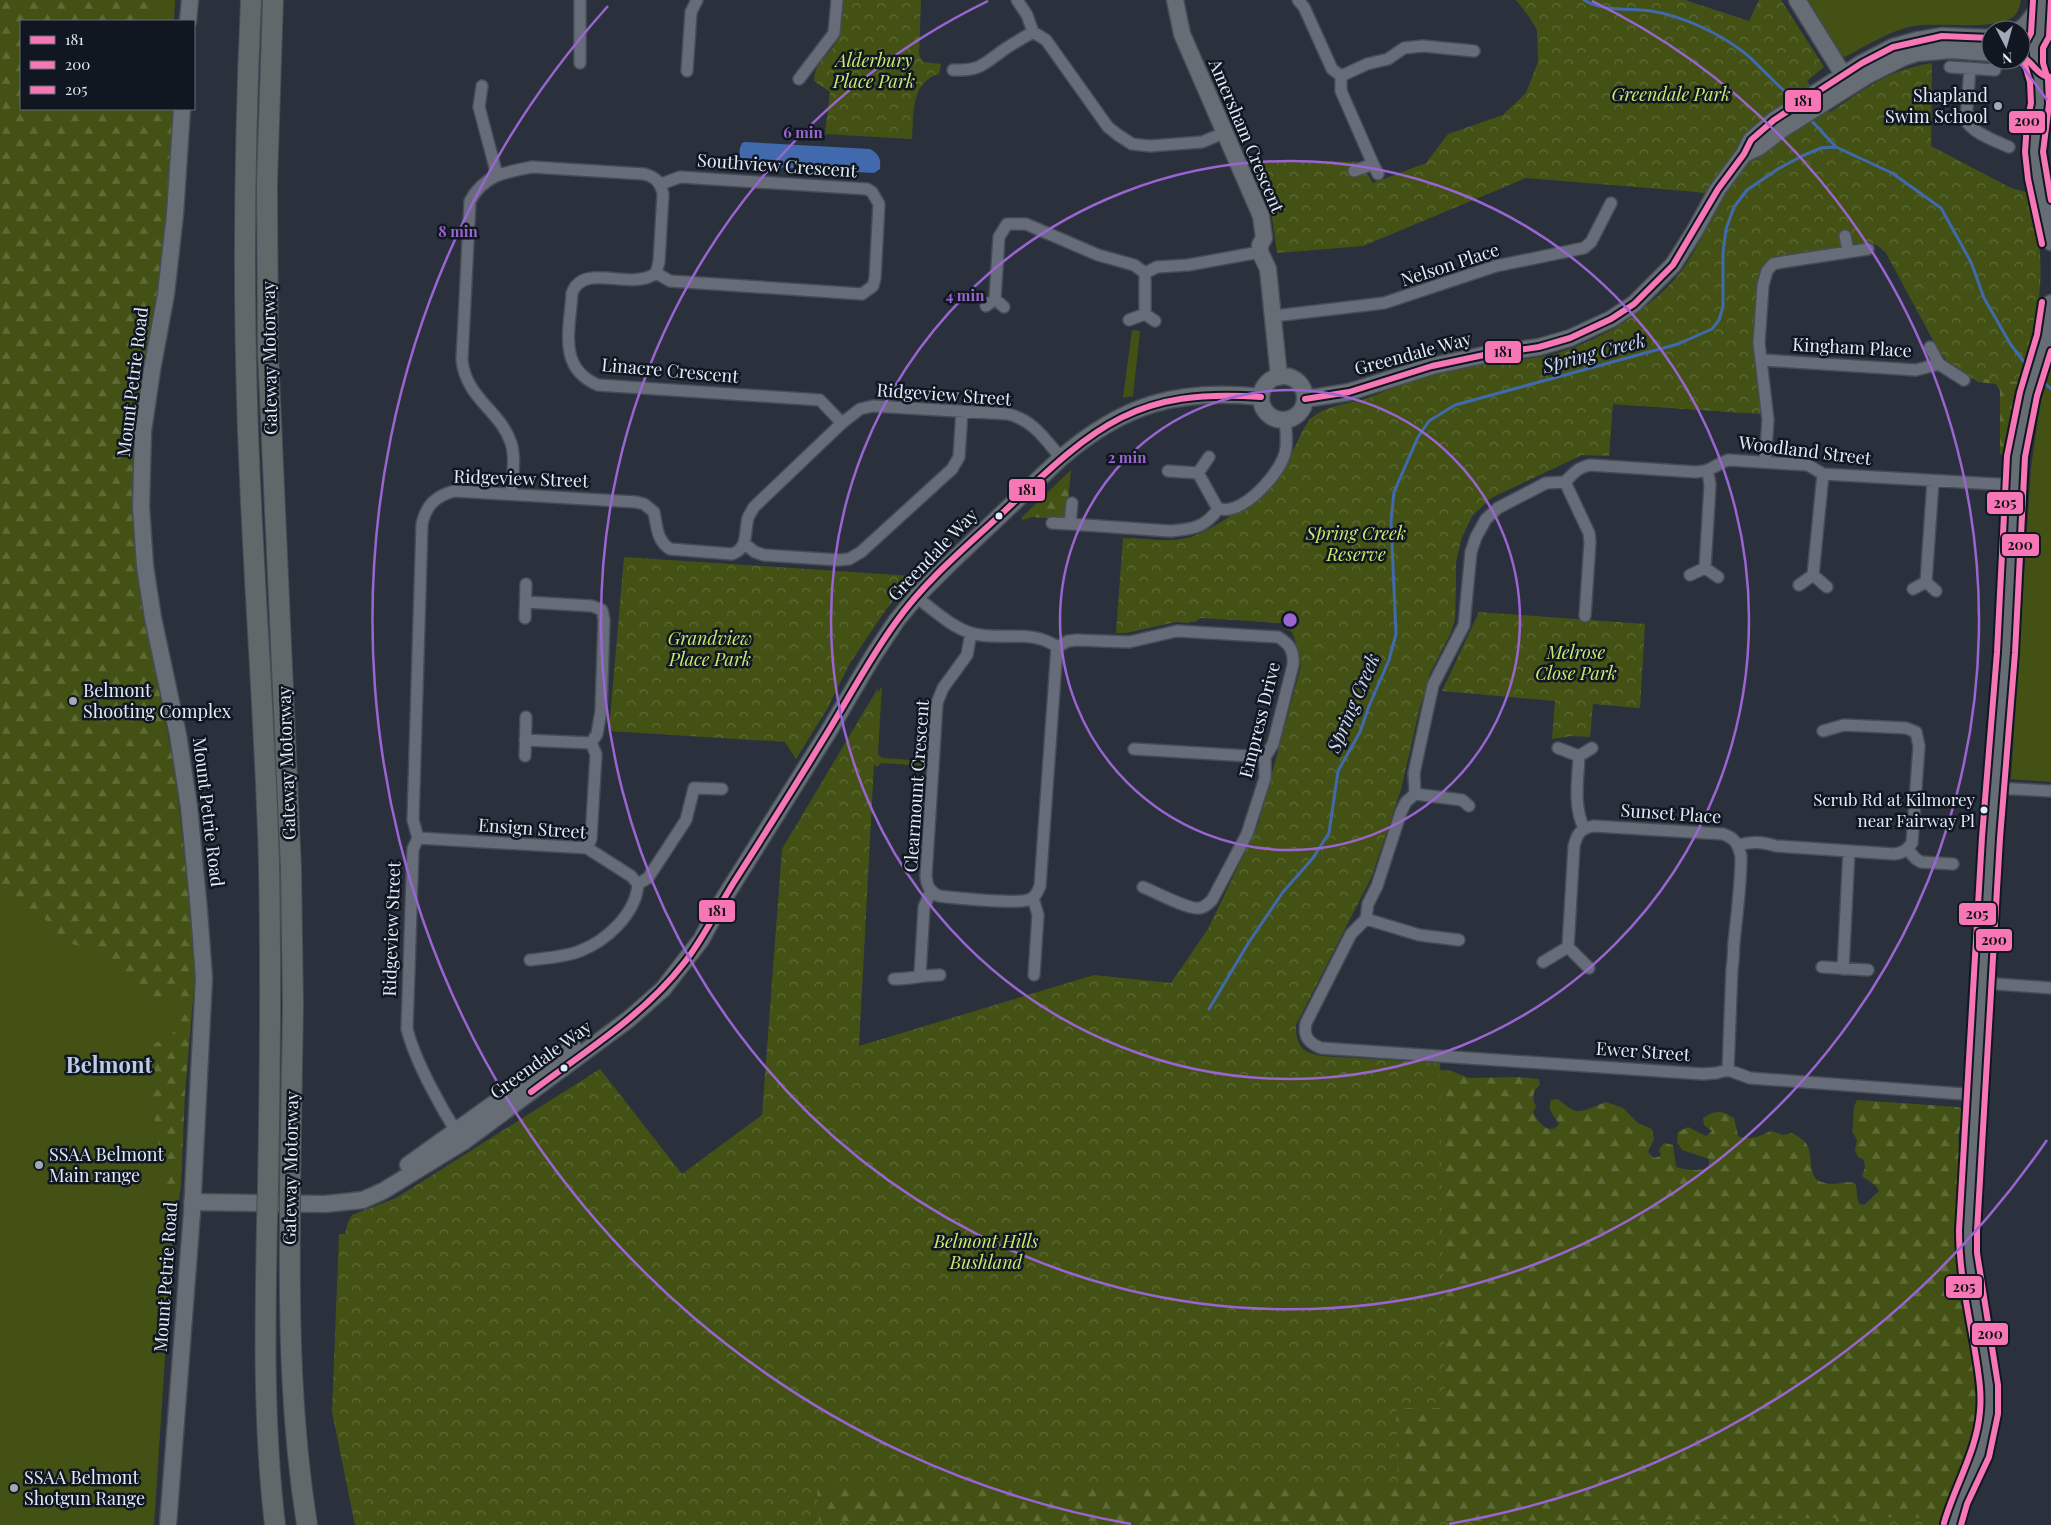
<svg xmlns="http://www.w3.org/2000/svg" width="2051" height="1525" viewBox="0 0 2051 1525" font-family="'Playfair Display',serif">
  <defs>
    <pattern id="forest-firs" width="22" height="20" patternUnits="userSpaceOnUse" patternTransform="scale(1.25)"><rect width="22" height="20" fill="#435214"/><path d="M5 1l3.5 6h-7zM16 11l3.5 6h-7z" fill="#5e6b37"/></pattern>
    <pattern id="park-crowns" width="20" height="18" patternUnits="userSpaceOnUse" patternTransform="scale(1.25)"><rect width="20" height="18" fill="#435214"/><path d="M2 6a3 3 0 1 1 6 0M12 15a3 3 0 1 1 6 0" fill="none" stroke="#5e6b37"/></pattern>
  </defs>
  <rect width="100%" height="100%" fill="#2a313d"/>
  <path fill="#435214" d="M0,0H175L174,21H21V109L116,513L191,961L154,1525H0Z
    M1808,0H2021C2020,6 2018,13 2013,17C1994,31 1939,22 1914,26C1890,30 1866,46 1845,57L1840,54Z
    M1132,330L1140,331L1133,396L1123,398Z
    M2051,367V782L2011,779L2031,468L2040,404Z
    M882,686L878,754L882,758L928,761L927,766L881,763L877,767L869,760L865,714Z"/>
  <path fill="url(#forest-firs)" d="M0,0H151L150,21H21V109H175L169,210L135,521L142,604L175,771L196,963L185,1093L181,1184L177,1215L172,1214L169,1202L147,1077L152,1044L166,1039L179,1027L174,1002L155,1000L140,994L90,949L61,941L45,919L19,907L0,891Z
    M1928,146L2014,192H2026C2044,238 2044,285 2033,332C2029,348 2024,364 2020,380C2018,389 2019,398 2017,407C2015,424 2010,440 2005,456L2000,454V391L1996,384L1978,382L1947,361L1935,344L1929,326L1890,256L1879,245L1865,240L1850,242L1761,273L1746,413L1613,404L1596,437L1491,498L1472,516L1461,539L1456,562L1455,619L1450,634L1430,673L1419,710L1401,789L1371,878L1293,1024L1288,1037L1304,1053L1319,1057L1451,1071L1469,1078L1520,1077L1539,1079L1540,1085C1532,1092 1532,1098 1536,1107L1533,1112C1537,1122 1550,1137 1559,1124C1554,1115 1547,1111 1551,1100L1558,1099C1579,1118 1581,1111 1606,1102L1623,1108L1638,1123L1652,1129L1654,1139L1648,1152L1654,1158L1661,1156L1659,1150L1664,1143L1673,1145L1676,1167C1688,1170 1698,1172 1709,1167V1159L1682,1150L1677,1142L1678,1132L1688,1127L1706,1136L1712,1131L1704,1125L1703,1118C1715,1110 1722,1110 1734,1118L1738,1136C1750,1141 1760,1136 1771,1131L1783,1135L1792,1133C1796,1136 1802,1138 1805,1142C1816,1156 1804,1179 1825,1183C1836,1186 1845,1180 1855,1183C1858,1191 1856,1197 1859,1204L1864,1205L1879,1191L1876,1186L1862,1176L1865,1168L1864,1160L1858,1157L1855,1150L1857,1140L1852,1131C1855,1120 1851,1110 1857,1100L1957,1107L1963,1109L1964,1114L1958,1136L1964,1188L1982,1387L1980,1416L1972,1459L1948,1525H791L796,1457L1171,986L1216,927L1269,808L1276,770L1301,666L1300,656L1292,632L1286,629L1284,623L1200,618L1195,622L1188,621L1130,538L1169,541L1189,538L1211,528L1253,503L1269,489L1287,463L1302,432L1309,420L1321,412L1336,406L1365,399L1405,383L1453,370L1553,355L1585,343L1622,325L1687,273L1722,195Z
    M1071,470L1067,514L1061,519L1032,517L1023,520L1021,518Z"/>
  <path fill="url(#park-crowns)" d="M843,0H921L919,55L923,62L941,64L939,74C910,82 914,115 912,139L825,134L830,92L814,81C815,60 829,57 837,40C842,27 843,13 843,0Z
    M1516,0H1685L1749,21L1759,0H1781L1824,67L1807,81L1830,112C1868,88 1884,71 1932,63L1931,146L2011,188L2026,192C2051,258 2037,316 2020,382L1971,378L1947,361L1935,344L1886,253L1877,245L1866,243L1789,257L1761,272V414L1613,404L1609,456L1582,455L1491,498L1472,516L1461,539L1456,562L1455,619L1450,634L1430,673L1419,710L1401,789L1371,878L1296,1025C1296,1045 1301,1052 1321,1056L1440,1063L1445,1408H1396L1398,1486L817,1487L819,1521L1291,1523L1836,1518V1525H355L332,1412L339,1234H345L348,1222L352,1215L396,1198L600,1069L682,1174L762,1115L782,849L878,688L859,1046L1094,975L1171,983L1208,929L1258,825L1301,666L1300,656L1291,624L1199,617L1188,623L1176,622L1126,633H1116L1123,538C1144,539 1167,543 1187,538C1198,536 1209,529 1218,524C1247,508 1271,491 1288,463C1298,445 1302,421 1322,411C1336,404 1352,404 1366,399C1395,389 1422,377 1452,370C1485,362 1520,363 1552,355C1600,343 1657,306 1685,266C1699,244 1711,220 1722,196L1697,192L1526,178L1363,246L1277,253L1272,216L1249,160L1360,162L1373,183L1426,163L1448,134L1503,115L1526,93L1538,62L1537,30L1530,18Z
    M624,557L912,576L885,611L850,663L827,709L796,759L785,742L609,731Z
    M1479,612L1645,624L1640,708L1593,704L1590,737L1572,736L1552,739L1555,701L1442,691Z
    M1869,1517H1870L1938,1518L1937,1525H1869Z"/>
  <path fill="#4169ae" d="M745,142L870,149C879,154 881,159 880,169L874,173L738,165L740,148L742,143Z"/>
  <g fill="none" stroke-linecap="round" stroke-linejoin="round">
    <path stroke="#4169ae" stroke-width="3" d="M1584,0C1603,12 1630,8 1651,11C1682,16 1717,32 1742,51C1752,58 1761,69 1770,77C1778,86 1787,92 1794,101
      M1808,117L1836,147
      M2039,378L2051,389
      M1209,1009L1249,942L1283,892L1313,858L1329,833L1338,771L1360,732L1369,706L1389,660L1396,634L1391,521L1394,492L1418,437L1429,421L1455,405L1678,344L1712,329L1719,320L1723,307V253L1726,229L1734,207L1747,190L1778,169L1802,156L1821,148L1836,147L1892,173L1941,208L1971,262L1984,298L2011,345L2031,371"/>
    <g stroke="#454c56" stroke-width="14">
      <path id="street" d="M1017,0L1027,15L1033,32L1046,40L1108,127L1118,135L1132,144L1150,146L1202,142L1224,133
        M1298,0L1304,7L1332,69L1341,76V91L1373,164
        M580,63V0
        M1950,67L1995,70
        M1970,68L1966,120C1970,132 1998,142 2009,147
        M953,70C979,71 983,65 1002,51C1012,44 1023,38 1033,32
        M687,71L691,12L697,0
        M1341,76L1367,64L1388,59L1404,48L1423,46L1474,51
        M799,79L834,33L837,0
        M482,86L479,107L497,175
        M1354,171L1373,164L1378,174
        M1845,236L1848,251
        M656,273L670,281L862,294L873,286L875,278L879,204L872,192L867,189L680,177L661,184
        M995,299L999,237L1007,224H1026L1098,255L1134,265L1145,273L1157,267L1188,265L1260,252
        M986,306L995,299L1004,307
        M1145,314V273
        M1274,316L1384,303L1496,266L1584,248L1591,242L1611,203
        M1129,320L1145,314L1155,321
        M1930,347L1939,364L1964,380
        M1763,360L1916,370L1939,364
        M1765,462L1768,420L1759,343L1763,285L1767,271L1773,264L1783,262L1868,249
        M1168,471L1198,473L1209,457
        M1198,473L1218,509
        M1565,482L1589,533L1590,542L1585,616
        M511,494C512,478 516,458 511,443C501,411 466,399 462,360L470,201C484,175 505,172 532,167L644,174C655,177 660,181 663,194L659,262L656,273C631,292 584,261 572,293C570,329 557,368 598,385L820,400L842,423
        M1052,523L1070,524L1072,503
        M1070,524L1170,531C1192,529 1205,528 1218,509C1222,509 1226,510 1230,509C1252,504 1283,470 1286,448C1287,439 1286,429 1285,420
        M745,544L755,552L764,555L839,560L849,559L861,552L952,469L959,457L962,411
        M1705,568L1710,485L1708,472
        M1690,575L1705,568L1718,577
        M1813,575L1823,474
        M1926,582L1933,481
        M1799,585L1813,575L1827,587
        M1913,589L1926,582L1936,591
        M916,597C933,609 951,627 971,633C999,642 1032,628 1057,647L1068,641L1077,640L1129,642L1177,631L1278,637C1290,644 1294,651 1293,665L1273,744L1265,757V778L1247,834L1212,900C1208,904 1204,908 1199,908C1189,910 1153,891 1143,887
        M526,602L592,606L602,610L604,620L601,711L597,734L591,743L596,754L591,839L587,848
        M525,618L526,584
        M971,633L967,655L943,688L937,703L926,876C927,886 929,891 939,896C955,898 1015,904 1028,900C1035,898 1037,893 1040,886L1057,647
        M525,740L591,743
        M1558,748L1579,756L1592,748
        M1134,749L1265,757
        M525,756L526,717
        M1579,756C1578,780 1573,806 1584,828
        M1995,788L2051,791
        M1415,794L1462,800L1469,806
        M418,838L587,848L631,876L638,884C636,914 606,941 580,951C565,957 546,958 530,960
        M1739,845C1752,841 1762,842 1776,846L1894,854C1903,853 1907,850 1912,843L1919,746L1916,732L1906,728L1844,725L1823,731
        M1907,849L1916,859L1921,862L1953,864
        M638,884L648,878L686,820L694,788L722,789
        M1033,898L1038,915L1034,975
        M1366,919L1419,935L1459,940
        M1568,947L1574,846C1577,834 1580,829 1593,826L1723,834C1735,838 1738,844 1741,856C1741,885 1737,913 1734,942C1733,951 1734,959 1732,968L1728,1070
        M1543,962L1568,947L1589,968
        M1822,967L1868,970
        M1843,969L1849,851
        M920,975L924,907L931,891
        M894,979C910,979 924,975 940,975
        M1983,983L2051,988
        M1977,1095L1750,1078L1728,1070L1716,1073L1703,1074L1321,1048C1309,1043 1303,1037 1306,1023L1351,934L1366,919L1368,904L1377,886L1401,812L1406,802L1415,794L1414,773L1433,685L1464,625L1471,552L1476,537L1486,519L1498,508L1546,483L1565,482C1574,473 1577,468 1590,465L1696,472C1712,471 1713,466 1728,460L1808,465L1823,474L2013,485
        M459,1136C441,1108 415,1061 407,1029L413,849L418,838L413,820L422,524C426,505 436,496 454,491L636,502L644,504L654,512C657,527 657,541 670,549L732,554C749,548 744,533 748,518C749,515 752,511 754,507L842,423L860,409L873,406L1008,414C1033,420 1045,439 1061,458"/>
    </g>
    <g stroke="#454c56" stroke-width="19">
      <path id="secondary" d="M1175,0L1182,34L1261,216L1264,238L1260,245V252L1268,269L1279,377
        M1797,0L1849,84
        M188,21L190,0
        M2019,30L2025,26L2041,5
        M2040,36L2042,0
        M2051,83C2017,127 2044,193 2051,242
        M2040,102C2039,95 2040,88 2039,82C2038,67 2025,48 2040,36L2051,34
        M1746,153L1759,147L1781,130L1868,75L1902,58L1917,53L1951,50L1991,53
        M1261 398a22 22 0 1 1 44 0a22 22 0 1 1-44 0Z
        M1305,399L1349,392L1432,366L1484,355L1539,347L1570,338L1611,319L1634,304L1673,265L1694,232L1718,189L1744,154L1751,140L1774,120L1862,63L1893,47L1918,40L1942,36L1991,38
        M408,1165L573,1047
        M192,1202L325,1204L363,1200L383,1191L463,1142L629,1019L663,989L701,940L721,903L830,729L873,656L897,620L916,597L950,563L1061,458C1123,404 1179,388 1261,397
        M168,1525L192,1212L204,978L199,911L189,807L178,735L153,618L145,566L141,507L143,431L152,370L166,294L175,214L182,109
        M1952,1525L1959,1501L1981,1454L1989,1413V1386L1968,1254V1231L1977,1095L1991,837L2006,653L2016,456L2029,394L2046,337L2051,303"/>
    </g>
    <g stroke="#454c56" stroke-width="22">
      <path id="highway" d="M251,0C245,133 243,267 247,400C251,555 265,710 269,865C271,972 270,1080 268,1187
        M273,0L267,183L268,353L291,868L293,1006L290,1188
        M267,1222C265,1323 263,1424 275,1525
        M290,1222C289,1324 291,1424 307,1525"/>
    </g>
    <use href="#street" stroke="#676d78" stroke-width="11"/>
    <use href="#secondary" stroke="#676d74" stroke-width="16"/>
    <use href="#highway" stroke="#61686a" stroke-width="20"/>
    <g stroke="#454c56" stroke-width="22" stroke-linecap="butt">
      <path id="highway-bridge" d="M267,1222L268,1187
        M290,1222V1188"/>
    </g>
    <use href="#highway-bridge" stroke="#61686a" stroke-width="20"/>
    <g stroke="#111721" stroke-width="10">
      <path id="bus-1" d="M2021,56C2033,61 2037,77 2051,77
        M1305,399L1349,392L1432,366L1484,355L1539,347L1570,338L1611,319L1634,304L1673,265L1718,189L1744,154L1751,140L1774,120L1862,63L1893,47L1942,36L1991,38
        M531,1092C584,1052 643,1016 684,963C704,938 717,909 734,882C766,832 798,781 829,730C851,694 871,656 896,622C927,578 972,542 1011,505C1096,425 1137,388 1261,397"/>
    </g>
    <g stroke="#111721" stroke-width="10">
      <path id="bus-2" d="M2033,0L2031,33L2025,44V65L2030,82L2031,103L2027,123L2025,152L2028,179L2042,244
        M1961,1525L1967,1504L1989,1457L1998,1414V1385L1977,1253V1231L2000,838L2015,653L2025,457L2037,396L2051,351"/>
    </g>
    <g stroke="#111721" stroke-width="10">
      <path id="bus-3" d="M2051,0L2049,37L2043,48V63L2048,80L2049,104L2043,152L2051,200
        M1944,1523C1955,1485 1977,1451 1980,1411C1982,1391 1978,1371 1975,1351C1968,1311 1959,1271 1959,1230L1982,837L1997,652L2007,456L2020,392L2037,335L2042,302"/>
    </g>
    <use href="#bus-1" stroke="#f676b6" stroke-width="6"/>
    <use href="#bus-2" stroke="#f676b6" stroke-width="6"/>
    <use href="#bus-3" stroke="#f676b6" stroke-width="6"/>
  </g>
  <g fill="none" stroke="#9a65d0" stroke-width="2.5">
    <circle cx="1290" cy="620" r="230"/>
    <circle cx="1290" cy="620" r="459"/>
    <path d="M1592 1A689 689 0 1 1 988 1"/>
    <path d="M2047 1140A918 918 0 0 1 1449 1524M1131 1524A918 918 0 0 1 608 6M2018 61A918 918 0 0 1 2047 100"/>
  </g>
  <g fill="#a2aab7" stroke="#111721" stroke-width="2">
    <circle cx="1998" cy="106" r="5"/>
    <circle cx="73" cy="701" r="5"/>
    <circle cx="39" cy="1165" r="5"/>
    <circle cx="14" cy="1488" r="5"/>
  </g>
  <g fill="#e2ebf9" stroke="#111721" stroke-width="2">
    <circle cx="999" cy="516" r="4.5"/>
    <circle cx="1984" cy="810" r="4.5"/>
    <circle cx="564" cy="1068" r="4.5"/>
  </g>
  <g text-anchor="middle" stroke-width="5" stroke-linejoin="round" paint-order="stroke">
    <g font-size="17" fill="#e2ebf9" stroke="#111721" text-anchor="end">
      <text x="1975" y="806">Scrub Rd at Kilmorey<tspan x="1975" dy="21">near Fairway Pl</tspan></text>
    </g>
    <g font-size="18" font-style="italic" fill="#caeb6e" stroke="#111721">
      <text x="874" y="67">Alderbury<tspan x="874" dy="21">Place Park</tspan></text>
      <text x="1671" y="101">Greendale Park</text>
      <text x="1356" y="540">Spring Creek<tspan x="1356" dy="21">Reserve</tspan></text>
      <text x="710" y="645">Grandview<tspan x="710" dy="21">Place Park</tspan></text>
      <text x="1576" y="659">Melrose<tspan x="1576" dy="21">Close Park</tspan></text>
      <text x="986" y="1248">Belmont Hills<tspan x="986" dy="21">Bushland</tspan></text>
    </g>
    <g font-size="18" fill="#e2ebf9" stroke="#111721" text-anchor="start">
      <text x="1988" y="102" text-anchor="end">Shapland<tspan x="1988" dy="21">Swim School</tspan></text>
      <text x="83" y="697">Belmont<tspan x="83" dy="21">Shooting Complex</tspan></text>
      <text x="49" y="1161">SSAA Belmont<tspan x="49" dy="21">Main range</tspan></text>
      <text x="24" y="1484">SSAA Belmont<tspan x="24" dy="21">Shotgun Range</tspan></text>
    </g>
    <g font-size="18" fill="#e2ebf9" stroke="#111721">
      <text transform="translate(1246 136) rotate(67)" y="6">Amersham Crescent</text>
      <text transform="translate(777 166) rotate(4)" y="6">Southview Crescent</text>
      <text transform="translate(1450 265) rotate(-18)" y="6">Nelson Place</text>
      <text transform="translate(1852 348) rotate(3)" y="6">Kingham Place</text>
      <text transform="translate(1413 354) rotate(-15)" y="6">Greendale Way</text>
      <text transform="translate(270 358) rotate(-91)" y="6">Gateway Motorway</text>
      <text transform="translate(670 371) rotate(5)" y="6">Linacre Crescent</text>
      <text transform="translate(133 382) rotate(-83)" y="6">Mount Petrie Road</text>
      <text transform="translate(944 395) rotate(4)" y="6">Ridgeview Street</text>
      <text transform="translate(1805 451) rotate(7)" y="6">Woodland Street</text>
      <text transform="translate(521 479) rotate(2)" y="6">Ridgeview Street</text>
      <text transform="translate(933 555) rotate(-46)" y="6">Greendale Way</text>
      <text transform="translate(1260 720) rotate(-76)" y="6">Empress Drive</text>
      <text transform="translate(287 763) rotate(-92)" y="6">Gateway Motorway</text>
      <text transform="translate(917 786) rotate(-86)" y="6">Clearmount Crescent</text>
      <text transform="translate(208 812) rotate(83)" y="6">Mount Petrie Road</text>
      <text transform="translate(1671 814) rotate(4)" y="6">Sunset Place</text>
      <text transform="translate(532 829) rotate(4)" y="6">Ensign Street</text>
      <text transform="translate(392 929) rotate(-88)" y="6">Ridgeview Street</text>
      <text transform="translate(1643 1052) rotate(4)" y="6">Ewer Street</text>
      <text transform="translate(541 1060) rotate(-36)" y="6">Greendale Way</text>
      <text transform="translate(291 1168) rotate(-89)" y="6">Gateway Motorway</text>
      <text transform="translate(166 1277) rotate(-86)" y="6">Mount Petrie Road</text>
    </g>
    <g font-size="19" font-style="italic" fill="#ccd9ed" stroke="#111721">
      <text transform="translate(1594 353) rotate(-15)" y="7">Spring Creek</text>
      <text transform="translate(1353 703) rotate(-67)" y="7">Spring Creek</text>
    </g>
    <g font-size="22" font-weight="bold" fill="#bbcce8" stroke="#111721">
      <text x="109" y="1073">Belmont</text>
    </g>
  </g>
  <circle cx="1290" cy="620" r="8" fill="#9a65d0" stroke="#111721" stroke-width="2.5"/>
  <g font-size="15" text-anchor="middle" font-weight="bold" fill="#9a65d0" stroke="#111721" stroke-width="5" stroke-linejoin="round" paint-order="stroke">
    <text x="803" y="138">6 min</text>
    <text x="458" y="237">8 min</text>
    <text x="965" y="301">4 min</text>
    <text x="1127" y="463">2 min</text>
  </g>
  <g stroke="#111721" stroke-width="2">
    <rect x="1784" y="89" width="38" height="24" rx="5" fill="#f676b6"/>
    <rect x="2008" y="110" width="38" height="24" rx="5" fill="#f676b6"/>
    <rect x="1484" y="340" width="38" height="24" rx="5" fill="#f676b6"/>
    <rect x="1008" y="478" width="38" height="24" rx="5" fill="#f676b6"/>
    <rect x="1986" y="491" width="38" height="24" rx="5" fill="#f676b6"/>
    <rect x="2001" y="533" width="39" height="24" rx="5" fill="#f676b6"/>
    <rect x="698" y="899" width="38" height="24" rx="5" fill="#f676b6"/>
    <rect x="1958" y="902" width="39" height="24" rx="5" fill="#f676b6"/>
    <rect x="1975" y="928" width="38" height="24" rx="5" fill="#f676b6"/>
    <rect x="1945" y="1275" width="38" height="24" rx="5" fill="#f676b6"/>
    <rect x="1971" y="1322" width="38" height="24" rx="5" fill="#f676b6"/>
  </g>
  <g font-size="14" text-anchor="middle" font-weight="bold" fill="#111">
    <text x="1803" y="106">181</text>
    <text x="2027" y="126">200</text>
    <text x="1503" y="357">181</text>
    <text x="1027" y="495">181</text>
    <text x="2005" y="508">205</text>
    <text x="2020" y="550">200</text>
    <text x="717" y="916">181</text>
    <text x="1977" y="919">205</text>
    <text x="1994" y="945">200</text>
    <text x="1964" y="1292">205</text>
    <text x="1990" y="1339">200</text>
  </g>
  <rect x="20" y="20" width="175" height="90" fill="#111721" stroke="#656c77"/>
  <rect x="30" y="36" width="25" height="8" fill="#f676b6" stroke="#656c77"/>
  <text x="65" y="45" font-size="15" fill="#e2ebf9">181</text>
  <rect x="30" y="61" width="25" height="8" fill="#f676b6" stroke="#656c77"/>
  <text x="65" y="70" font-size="15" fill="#e2ebf9">200</text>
  <rect x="30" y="86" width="25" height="8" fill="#f676b6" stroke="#656c77"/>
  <text x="65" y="95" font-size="15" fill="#e2ebf9">205</text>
  <g transform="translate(2006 45) rotate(174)"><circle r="24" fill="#111721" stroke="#656c77"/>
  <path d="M0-4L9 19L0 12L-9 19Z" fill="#a2aab7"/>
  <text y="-8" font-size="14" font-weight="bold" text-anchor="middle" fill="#e2ebf9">N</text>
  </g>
</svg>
